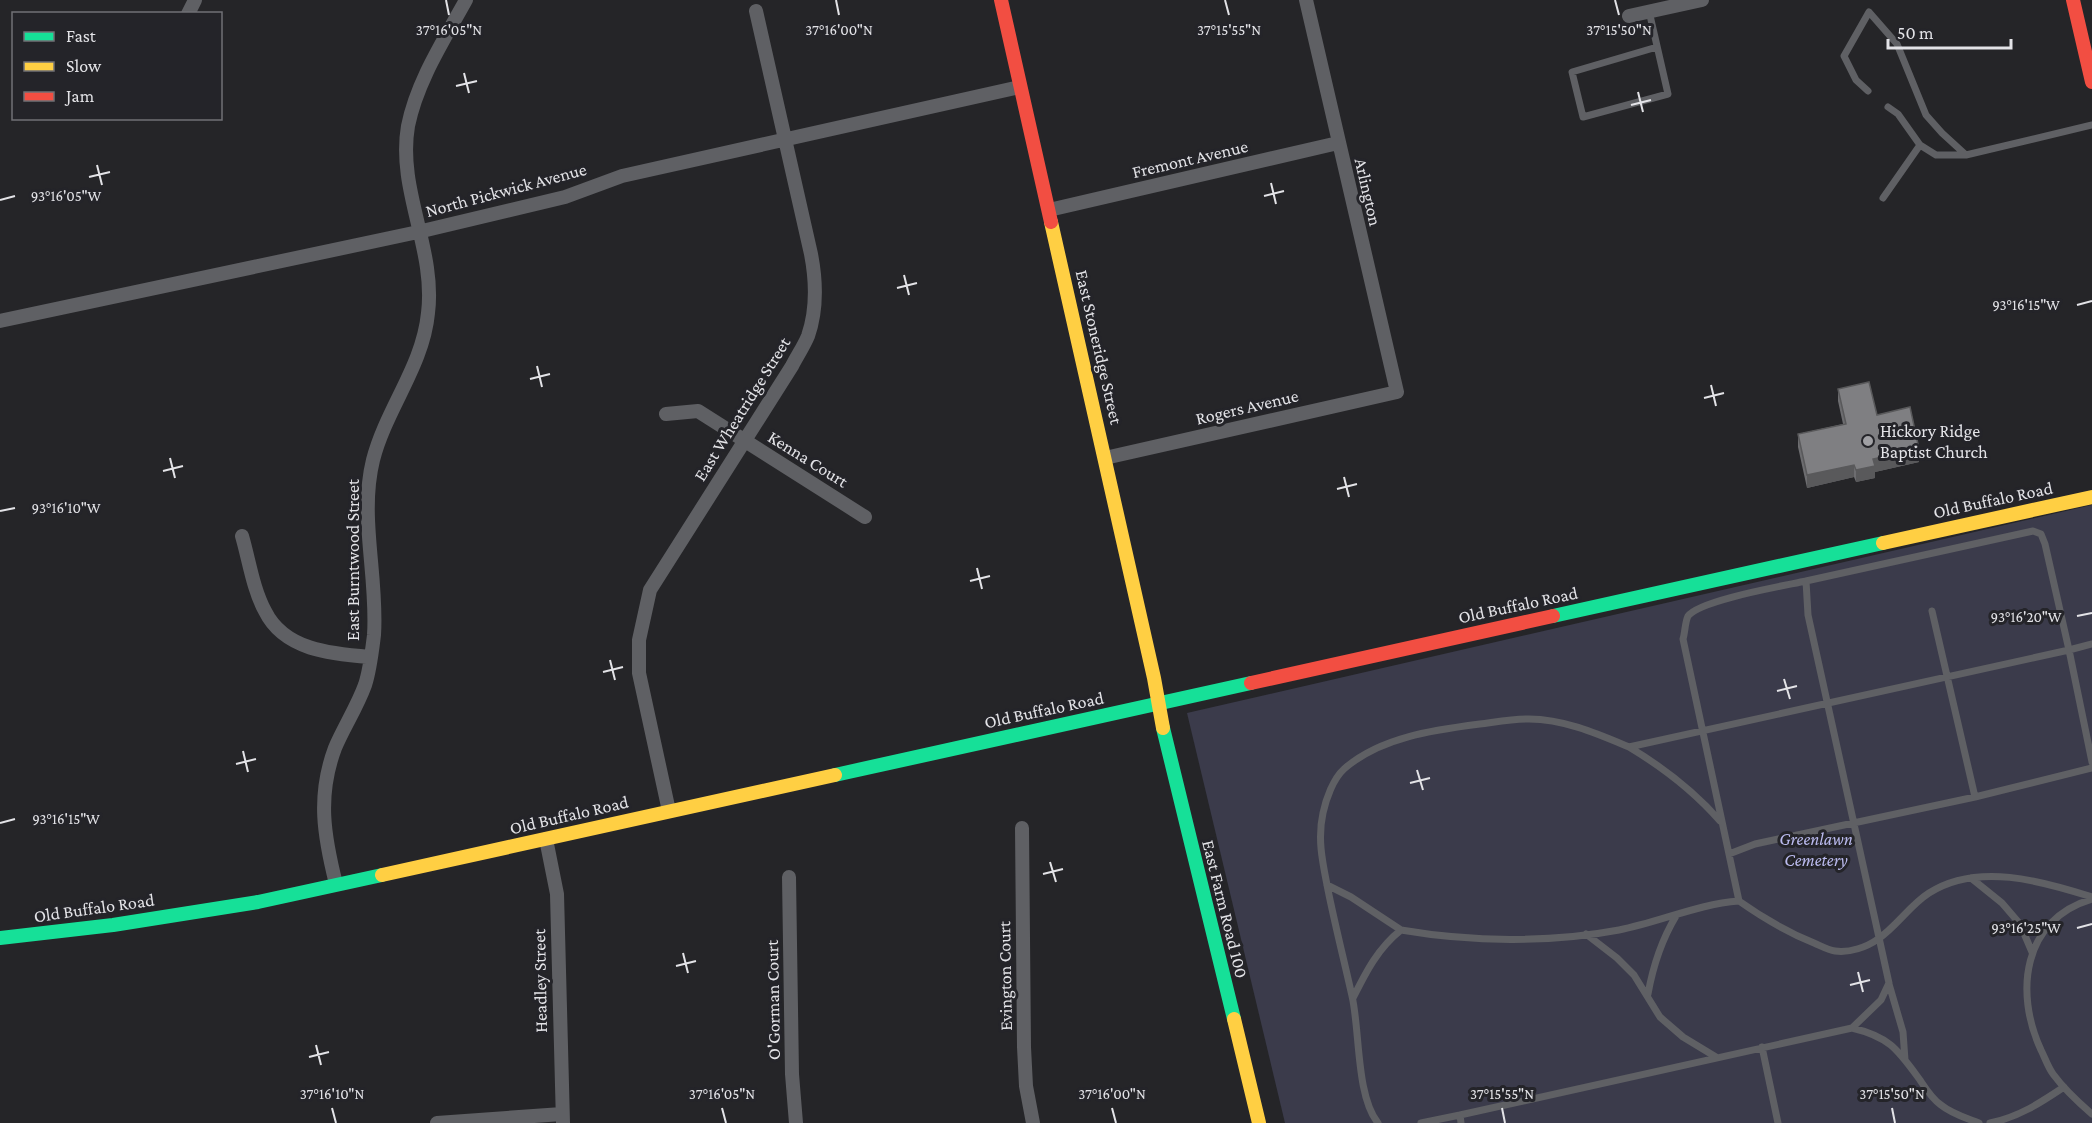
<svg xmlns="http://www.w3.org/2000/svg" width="2092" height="1123" viewBox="0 0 2092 1123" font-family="'Crimson Pro',serif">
  <rect width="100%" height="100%" fill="#252528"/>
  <path fill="#3b3b4b" d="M2092,505V1123H1285L1187,713Z"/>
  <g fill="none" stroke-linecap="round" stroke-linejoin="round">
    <path stroke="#5f6064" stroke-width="7" d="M1649,11L1668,94L1583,117L1572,72L1657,47
      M1868,91L1856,80L1844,56L1869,12L1897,44L1926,115L1942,133L1966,155L2092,125
      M1888,107L1898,114L1920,145L1936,155H1966
      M1883,198L1920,145
      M1806,581C1783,586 1700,600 1688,616C1685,622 1685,633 1683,639L1739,901C1763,918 1787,932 1814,943C1821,946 1828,950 1835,951C1850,953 1867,947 1878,939C1897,926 1910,905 1929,893C1977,862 2042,881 2092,897
      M1932,611L1975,797
      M1629,747C1664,768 1693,790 1720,821
      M1729,854L1755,844L1975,797L2092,768
      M1971,878L2002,903L2020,924L2032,952
      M1327,885L1351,897L1401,930
      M2092,899C2023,919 2014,992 2041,1050C2045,1058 2048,1067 2053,1074C2064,1089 2078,1102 2092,1114
      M1586,934L1617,958L1634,975L1660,1017L1683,1037L1716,1057
      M1889,984L1903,1032L1905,1060
      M1648,994C1653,966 1661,941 1676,916
      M1353,998C1366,972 1378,948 1401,930C1471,942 1550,943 1619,930C1660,922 1698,904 1739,901
      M1852,1028C1890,1037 1898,1050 1920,1080C1926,1089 1932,1099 1941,1105C1952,1114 1966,1118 1979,1123
      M1762,1047L1778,1123
      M1378,1123C1356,1096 1360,1030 1352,996C1344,960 1335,925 1328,890C1323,864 1317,840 1323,813C1326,799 1333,779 1344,769C1380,737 1434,730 1480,724C1496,722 1513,719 1529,719C1564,719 1598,734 1629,747L2069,650L2092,762
      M1421,1123L1460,1115
      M1461,1123L1460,1115L1852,1028L1881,1000L1889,983L1808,615L1806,581L2033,531L2041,534L2045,544L2069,650L2092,644
      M1990,1123C2019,1117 2040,1103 2064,1087"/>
    <path stroke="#5f6064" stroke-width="14" d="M188,14L195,0
      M1629,16L1702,0
      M1049,210L1338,143
      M0,321L418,232L565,197L622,176L1020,87
      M666,414L698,411L865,517
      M1105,458L1397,392L1306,0
      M242,536C249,560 253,589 265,611C284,650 331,654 370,657
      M669,811L639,673V640L650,590L792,366C797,356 804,346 808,336C817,310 816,280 811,254L756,11
      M1022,828L1024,1047L1026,1086L1033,1123
      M546,839L557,894L563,1123
      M789,877L792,1074L796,1123
      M336,884C324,836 317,796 335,748C344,727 357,707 365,685C370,670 372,651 374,635C378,577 359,517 373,460C386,409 423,366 428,313C436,249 397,190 408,126C417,81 444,40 466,0
      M437,1123L562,1114"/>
    <path stroke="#16e098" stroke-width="14" d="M1553,616L1883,543
      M1163,728L1234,1019
      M835,775L1251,683
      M0,938L113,925L258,902L382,875"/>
    <path stroke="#ffcf43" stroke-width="14" d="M1051,222L1154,678L1163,728
      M1883,543L2092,497
      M382,875L835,775
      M1234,1019L1259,1123"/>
    <path stroke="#f24e42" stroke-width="14" d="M1001,0L1051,222
      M2073,0L2092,82
      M1251,683L1553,616"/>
  </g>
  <path fill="#6d6d70" d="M1838,389L1877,415L1919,462L1875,472V478L1856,482L1854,477L1807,488L1798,447V434L1843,424L1838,401Z"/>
  <path fill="#59595b" d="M1919,449V462L1875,472V478L1856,482V470L1873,459Z
    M1854,465V477L1807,488V475Z"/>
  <path fill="#7f7f82" stroke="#59595b" stroke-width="1.5" d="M1869,382L1877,415L1910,407L1919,449L1873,459L1875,466L1856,470L1854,465L1807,475L1798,434L1846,424L1838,389Z"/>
  <path fill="none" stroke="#e3e3e7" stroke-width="2" d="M446,0L449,15M836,0L839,15M1225,0L1229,15M1615,0L1619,15M464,73L469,93M456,86L477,81M1638,92L1643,112M1631,105L1651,100M97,165L102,185M89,177L110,172M1271,183L1276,204M1264,196L1284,191M0,200L15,196M904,275L909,295M897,288L917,283M2077,305L2092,301M537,366L542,387M530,379L550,374M1711,385L1716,406M1704,398L1724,393M170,458L175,478M163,471L183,466M1344,477L1349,497M1337,489L1357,484M0,511L15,508M977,568L982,589M970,581L990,576M2077,616L2092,613M610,660L615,680M603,672L623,667M1784,679L1790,699M1777,691L1797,686M243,751L248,772M236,764L256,759M1417,770L1423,790M1410,783L1430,778M0,823L15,819M1050,862L1056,882M1043,874L1063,869M2077,928L2092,924M683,953L688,973M676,966L696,961M1858,972L1863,992M1850,985L1870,980M316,1045L321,1065M309,1057L329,1052M332,1108L336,1123M722,1108L726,1123M1112,1108L1116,1123M1502,1108L1505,1123M1892,1108L1895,1123"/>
  <circle fill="#a0a0a4" stroke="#242429" stroke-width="2" cx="1868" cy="441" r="6"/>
  <g text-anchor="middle" stroke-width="6" stroke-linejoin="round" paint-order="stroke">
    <g font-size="18" fill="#e3e3e7" stroke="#242429">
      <text transform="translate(1190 159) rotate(-13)" y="6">Fremont Avenue</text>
      <text transform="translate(506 190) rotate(-15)" y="6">North Pickwick Avenue</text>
      <text transform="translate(1368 192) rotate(77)" y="6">Arlington</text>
      <text transform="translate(1099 347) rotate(77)" y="6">East Stoneridge Street</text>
      <text transform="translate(1247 407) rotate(-13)" y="6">Rogers Avenue</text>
      <text transform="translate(742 409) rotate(-58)" y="6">East Wheatridge Street</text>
      <text transform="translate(808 459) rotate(32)" y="6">Kenna Court</text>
      <text transform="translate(1993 500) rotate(-12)" y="6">Old Buffalo Road</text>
      <text transform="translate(353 560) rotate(-90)" y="6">East Burntwood Street</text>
      <text transform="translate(1518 605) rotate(-12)" y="6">Old Buffalo Road</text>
      <text transform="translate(1044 710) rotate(-12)" y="6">Old Buffalo Road</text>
      <text transform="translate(569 815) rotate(-13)" y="6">Old Buffalo Road</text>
      <text transform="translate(94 908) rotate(-8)" y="6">Old Buffalo Road</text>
      <text transform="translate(1225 909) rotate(76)" y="6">East Farm Road 100</text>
      <text transform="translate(1005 976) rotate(-91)" y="6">Evington Court</text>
      <text transform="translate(540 981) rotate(-91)" y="6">Headley Street</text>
      <text transform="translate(773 1000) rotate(-91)" y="6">O'Gorman Court</text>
    </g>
    <g font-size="18" fill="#e3e3e7" stroke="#242429" text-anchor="start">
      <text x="1880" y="437">Hickory Ridge<tspan x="1880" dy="21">Baptist Church</tspan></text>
    </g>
    <g font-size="18" font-style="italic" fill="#bbbbef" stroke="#242429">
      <text x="1816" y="845">Greenlawn<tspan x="1816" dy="21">Cemetery</tspan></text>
    </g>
  </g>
  <g font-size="15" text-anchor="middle" fill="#e3e3e7" stroke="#242429" stroke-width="6" stroke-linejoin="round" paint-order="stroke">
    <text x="449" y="35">37°16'05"N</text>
    <text x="839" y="35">37°16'00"N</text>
    <text x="1229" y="35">37°15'55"N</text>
    <text x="1619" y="35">37°15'50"N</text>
    <text x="66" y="201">93°16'05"W</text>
    <text x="2026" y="310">93°16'15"W</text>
    <text x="66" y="513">93°16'10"W</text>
    <text x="2026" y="622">93°16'20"W</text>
    <text x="66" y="824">93°16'15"W</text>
    <text x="2026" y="933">93°16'25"W</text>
    <text x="332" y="1099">37°16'10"N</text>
    <text x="722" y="1099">37°16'05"N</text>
    <text x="1112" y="1099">37°16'00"N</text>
    <text x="1502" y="1099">37°15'55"N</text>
    <text x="1892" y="1099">37°15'50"N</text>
  </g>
  <rect x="12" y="12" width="210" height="108" fill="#242429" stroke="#707075" stroke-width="1.5"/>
  <rect x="24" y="32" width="30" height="9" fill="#16e098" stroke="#707075" stroke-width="1.5"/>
  <text x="66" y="42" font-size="18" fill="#e3e3e7">Fast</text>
  <rect x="24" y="62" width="30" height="9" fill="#ffcf43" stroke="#707075" stroke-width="1.5"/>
  <text x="66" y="72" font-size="18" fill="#e3e3e7">Slow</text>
  <rect x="24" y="92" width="30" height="9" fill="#f24e42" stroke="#707075" stroke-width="1.5"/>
  <text x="66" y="102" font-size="18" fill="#e3e3e7">Jam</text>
  <path d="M1888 39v9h123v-9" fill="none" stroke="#e3e3e7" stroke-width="3"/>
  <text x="1897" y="39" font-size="18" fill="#e3e3e7" stroke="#242429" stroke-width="4.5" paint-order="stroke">50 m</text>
</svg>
